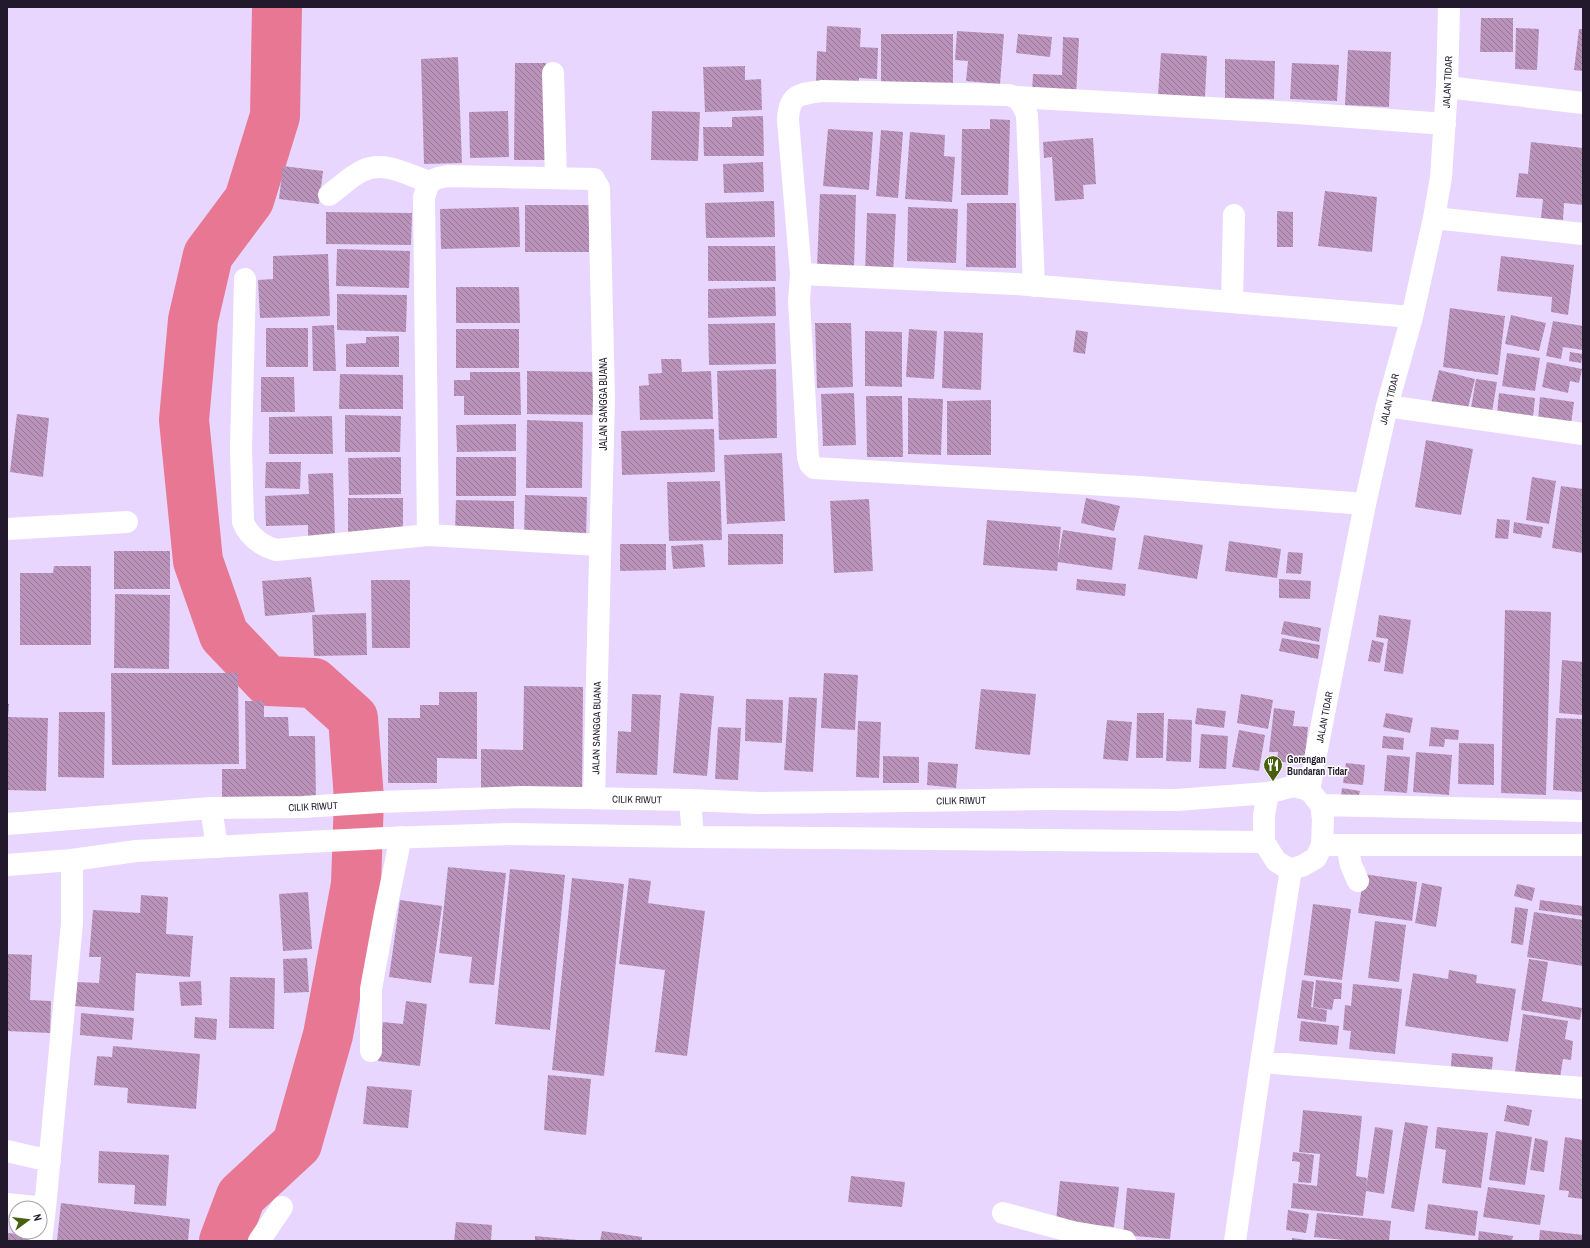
<svg xmlns="http://www.w3.org/2000/svg" width="1590" height="1248" viewBox="0 0 1590 1248" font-family="'Archivo Narrow',sans-serif">
  <defs>
    <pattern id="building-back-hatch" width="6" height="6" patternUnits="userSpaceOnUse"><rect width="6" height="6" fill="#ba93bb"/><path d="M-1 5l2 2M0 0l6 6M5-1l2 2" fill="none" stroke="#977798"/></pattern>
  </defs>
  <rect width="100%" height="100%" fill="#e8d6fe"/>
  <g fill="none" stroke-linecap="round" stroke-linejoin="round">
    <path stroke="#e87793" stroke-width="50" d="M224,1241L241,1196L297,1144L328,1035L356,884L359,799L353,718L314,683L268,681L224,635L198,561L184,420L193,320L208,255L249,200L275,116L277,7"/>
  </g>
  <path fill="url(#building-back-hatch)" d="M1481,18H1513V52H1480Z
    M827,26L861,28L860,47L878,48L877,79L859,78V91L816,82L817,51L826,52Z
    M1516,28L1539,29L1537,70L1515,69Z
    M1579,29H1583V71L1574,70Z
    M957,31L1004,34L1000,84L966,81L968,61L955,60Z
    M881,34H953V89H881Z
    M1018,34L1052,37L1050,57L1016,53Z
    M1063,37L1079,38L1076,96L1032,93L1033,74L1062,75Z
    M1348,50L1391,52L1389,107L1345,105Z
    M1161,53L1207,56L1205,97L1158,95Z
    M458,57L462,163L424,164L421,59Z
    M1225,59L1275,61L1274,99L1225,98Z
    M515,63H546L545,160H514Z
    M1292,63L1339,65L1337,101L1290,99Z
    M745,66V80L761,79L762,110L705,112L703,67Z
    M508,111L509,157L470,158L469,112Z
    M652,111L700,112L698,161L651,160Z
    M763,116L764,156H704L703,127H732V117Z
    M990,119L1010,120L1008,195H961L962,129H990Z
    M828,129L873,132L869,190L823,186Z
    M881,130L903,132L898,198L876,196Z
    M910,132L945,135L944,156L955,157L952,202L905,199Z
    M1093,138L1096,184L1083,185L1084,199L1055,201L1052,157L1044,158L1043,142Z
    M1531,142L1583,148V205L1564,203L1563,220L1541,218L1543,199L1516,197L1519,173L1528,174Z
    M763,162L764,192L724,193L723,164Z
    M283,166L323,171L319,204L279,199Z
    M1325,191L1377,197L1372,252L1318,246Z
    M820,194L856,195L854,268L817,267Z
    M774,201L775,237L706,238L705,203Z
    M967,203H1016V268L966,267Z
    M525,205H589V252H525Z
    M519,207L520,247L441,249L440,209Z
    M908,207L958,209L956,263L907,261Z
    M1277,211L1293,212V247H1277Z
    M326,212L412,213L411,245L326,244Z
    M867,213L896,214L893,275L865,274Z
    M708,246H775L776,281H708Z
    M337,249L410,251L409,288L336,286Z
    M328,254L330,316L260,318L258,280L273,279V256Z
    M1501,256L1574,265L1568,315L1551,312L1552,297L1497,291Z
    M456,287H519L520,323H456Z
    M775,287L776,316L708,318V289Z
    M337,294L407,295L406,332L337,330Z
    M1450,308L1505,316L1498,375L1443,367Z
    M1511,315L1546,323L1539,351L1505,344Z
    M1553,321L1583,326V350L1563,347L1561,359L1546,356Z
    M775,323L776,364L709,365L708,324Z
    M815,323H851L853,387L817,388Z
    M334,325L336,371H313L312,326Z
    M266,328H308V367H266Z
    M456,329H519V368H456Z
    M909,329L937,331L934,379L906,377Z
    M1076,330L1088,332L1085,354L1073,352Z
    M865,331L902,332V387L865,386Z
    M944,331L983,333L981,390L942,388Z
    M399,336V367H346V344L366,343V337Z
    M1570,352L1583,354L1581,363L1569,361Z
    M1507,353L1540,358L1535,391L1502,386Z
    M661,359H681L682,372L711,371L713,419L640,420L639,386L649,385L648,374L662,373Z
    M1547,362L1582,369L1579,383L1570,381L1568,393L1542,387Z
    M776,369L777,438L719,440L717,371Z
    M1439,370L1475,379L1467,412L1431,404Z
    M527,371L597,372V415L527,414Z
    M470,372H520L521,415H464V396H454V380H470Z
    M340,374L403,375V409H339Z
    M261,377H294L295,412H261Z
    M1476,379L1497,382L1491,418L1470,414Z
    M854,393L856,445L823,446L821,394Z
    M1499,393L1535,398L1533,417L1497,413Z
    M866,396H902L903,457H867Z
    M1540,397L1574,402L1571,424L1538,420Z
    M908,398L943,399L941,455L908,454Z
    M991,400V455H947V401Z
    M17,414L49,418L43,477L10,472Z
    M345,415L401,416L400,452H345Z
    M332,416L333,454H269V417Z
    M527,420L583,422L582,488H526Z
    M516,424V451L457,452L456,425Z
    M714,429L715,472L622,475L621,431Z
    M1426,440L1473,449L1461,515L1415,507Z
    M782,453L785,521L727,524L724,455Z
    M401,457V494L349,495L348,458Z
    M456,457H516V496H456Z
    M266,462H301L300,489L265,488Z
    M333,473L335,537L308,538V525L266,526L265,496L309,494L308,474Z
    M1532,477L1556,481L1549,524L1526,520Z
    M720,481L722,540L669,541L667,482Z
    M1561,486L1583,489V553L1552,548Z
    M525,495L587,497L586,537L524,536Z
    M348,498H403V537H348Z
    M1086,498L1120,506L1114,531L1081,523Z
    M869,499L873,571L834,573L830,501Z
    M456,500L514,501V534L455,533Z
    M1497,519L1510,520L1508,539L1495,538Z
    M987,520L1061,527L1058,558L1063,530L1116,538L1112,570L1058,562L1057,571L983,565Z
    M1514,522L1543,527L1541,538L1513,533Z
    M728,534H783V564L728,565Z
    M1144,535L1203,545L1197,579L1138,569Z
    M1229,541L1281,549L1277,578L1225,571Z
    M620,544H666V570L620,571Z
    M703,544L705,567L673,569L671,546Z
    M114,551H170V589H114Z
    M1288,552L1303,553L1301,574L1286,573Z
    M54,566H91V645H20V573H53Z
    M311,577L315,612L265,616L262,581Z
    M1077,579L1126,584L1125,596L1076,590Z
    M1279,579L1311,581L1310,599L1279,598Z
    M371,580H410V648H372Z
    M115,594L170,595L169,669L114,668Z
    M1505,610L1551,612L1546,795L1501,793Z
    M366,613L367,655L314,656L312,615Z
    M1379,615L1411,620L1403,674L1384,671L1388,639L1376,637Z
    M1284,621L1321,628L1319,642L1281,634Z
    M1282,638L1320,645L1318,659L1279,651Z
    M1372,640L1384,643L1380,663L1368,661Z
    M1562,660L1583,662V715L1559,713Z
    M111,673H238L239,764L112,765Z
    M824,673L858,675L855,730L821,728Z
    M524,686L583,687L582,790L481,788V749L523,750Z
    M981,689L1036,694L1030,755L975,749Z
    M439,692H477V759L437,758V783H388V718H420V705H439Z
    M680,693L714,696L707,776L673,773Z
    M632,694L661,695L657,775L616,773L618,731L631,732Z
    M1241,694L1273,700L1268,729L1237,723Z
    M789,697L817,698L813,772L784,770Z
    M746,699L783,700L782,743L745,741Z
    M245,701H264V717H288L289,736H315L316,800L222,801V769H246Z
    M7,704H9L8,717L48,718L46,791L7,790Z
    M1197,708L1226,711L1224,728L1195,724Z
    M1274,708L1295,711L1293,726L1308,727L1304,765L1277,761L1278,752H1269Z
    M59,712H105L104,778L58,777Z
    M1137,713H1164L1163,758H1136Z
    M1386,713L1413,718L1410,733L1383,727Z
    M1556,718L1583,719V792L1553,790Z
    M1168,719L1192,720L1191,762L1166,761Z
    M1107,720L1132,722L1128,761L1103,759Z
    M858,721L881,722L879,778L856,777Z
    M718,727L741,728L738,780L715,779Z
    M1431,727L1459,730L1458,740L1445,739L1444,747L1429,746Z
    M1239,730L1265,735L1259,771L1232,767Z
    M1201,734L1228,736L1226,769L1199,768Z
    M1383,736L1404,738L1403,750L1382,748Z
    M1459,743L1494,744V785L1458,784Z
    M1416,752L1452,755L1449,795L1413,792Z
    M1387,755L1410,757L1407,793L1384,791Z
    M883,756L919,757V783H883Z
    M928,762L958,764L956,788L927,785Z
    M1346,763L1365,765L1363,785L1343,783Z
    M1342,788L1360,791L1357,803L1340,802Z
    M448,867L506,873L494,985L469,983L472,957L439,953Z
    M510,869L565,875L550,1030L495,1024Z
    M1364,874L1417,882L1412,921L1358,913Z
    M572,878L624,884L604,1076L552,1070Z
    M629,878L651,881L648,903L705,911L687,1056L655,1052L665,970L619,964Z
    M1422,883L1442,887L1436,927L1415,923Z
    M1517,884L1535,888L1532,901L1514,896Z
    M308,892L312,949L283,951L279,894Z
    M141,895L168,897L166,934L193,936L190,977L136,973L134,1011L75,1006L77,982L99,983L101,957H89L93,910L140,913Z
    M400,900L442,906L431,983L389,977Z
    M1540,900L1583,906V916L1539,910Z
    M1313,904L1351,909L1342,980L1304,975Z
    M1515,907L1528,909L1523,945L1511,943Z
    M1534,912L1583,920V966L1527,957Z
    M1375,921L1406,925L1399,982L1368,978Z
    M7,954L32,955L30,1000L51,1001L50,1033L7,1031Z
    M307,958L309,992L284,993L283,959Z
    M1529,959L1548,962L1542,1001L1582,1008L1580,1020L1521,1010Z
    M1449,970L1477,975L1476,983L1516,989L1508,1042L1405,1026L1413,973L1448,979Z
    M230,977L275,978L274,1029L229,1028Z
    M1302,980L1314,982L1311,1007L1327,1010L1326,1022L1297,1018Z
    M1316,980L1342,983L1341,999H1334L1332,1010L1313,1007Z
    M201,981L202,1005L181,1006L179,982Z
    M1353,984L1402,989L1395,1054L1349,1049L1351,1031L1343,1030L1345,1005L1351,1006Z
    M406,1001L427,1004L420,1066L378,1061L383,1022L403,1024Z
    M81,1013L134,1018L132,1040L80,1035Z
    M1523,1014L1568,1021L1565,1039L1573,1041L1571,1060L1563,1059L1560,1078L1515,1072Z
    M195,1017L217,1019L216,1040L194,1038Z
    M1301,1021L1339,1026L1337,1045L1299,1041Z
    M113,1046L200,1054L196,1109L127,1103L128,1088L94,1085L97,1056L112,1057Z
    M1452,1053L1493,1057L1491,1078L1450,1075Z
    M548,1075L591,1079L586,1135L544,1130Z
    M367,1086L412,1090L408,1128L363,1124Z
    M1507,1105L1532,1110L1529,1126L1504,1121Z
    M1303,1110L1362,1116L1356,1176L1367,1178L1366,1189L1375,1127L1393,1130L1384,1194L1366,1191L1363,1216L1291,1208L1293,1183L1317,1186L1320,1154L1299,1152Z
    M1405,1122L1428,1126L1414,1212L1391,1208Z
    M1437,1127L1488,1133L1481,1188L1442,1183L1446,1150L1435,1148Z
    M1496,1131L1532,1137L1525,1185L1489,1180Z
    M1565,1137L1583,1140V1199L1568,1197L1569,1191L1559,1190Z
    M1535,1138L1548,1141L1544,1172L1530,1170Z
    M99,1151L169,1155L166,1206L134,1204L135,1185L98,1183Z
    M1293,1152L1314,1155L1311,1183L1298,1182L1300,1162L1292,1161Z
    M851,1176L905,1182L902,1207L848,1202Z
    M1060,1181L1119,1187L1114,1227L1056,1221Z
    M1488,1187L1545,1195L1540,1225L1483,1217Z
    M1127,1188L1175,1193L1170,1239L1123,1235Z
    M61,1203L190,1219L188,1241H57Z
    M1428,1204L1478,1211L1475,1236L1425,1229Z
    M1288,1210L1309,1214L1306,1233L1286,1230Z
    M1317,1213L1391,1221L1389,1241H1356L1314,1237Z
    M456,1222L492,1225L491,1241H454Z
    M1540,1230L1583,1235V1241H1539Z
    M602,1231L642,1237V1241H600Z
    M1479,1231L1513,1236L1512,1241H1478Z
    M7,1233L28,1235V1241H7Z
    M535,1236L578,1240V1241H535Z
    M1292,1238L1306,1240V1241H1292Z"/>
  <g fill="none" stroke-linecap="round" stroke-linejoin="round">
    <path stroke="#fff" stroke-width="22" d="M553,73L556,178
      M1447,87L1583,103
      M1017,97L1297,113L1445,124
      M429,182L438,178L448,176L594,179L599,188L604,398L594,798
      M329,195C339,188 351,176 362,171C384,160 408,175 429,182
      M1434,218L1583,234
      M801,274L1015,284L1412,317
      M245,279L241,448L243,522C249,537 260,545 276,550L428,535L600,545
      M1034,286L1027,115C1023,105 1020,98 1009,95L822,91C798,94 789,95 788,120L801,274L799,301L808,457L810,464L814,468L1139,487L1365,504
      M1232,302L1234,215
      M1387,406L1583,434
      M7,529L127,522
      M428,535L424,197L429,182
      M1309,790L1365,504L1387,406L1412,317L1434,218L1441,177L1447,87L1449,7
      M1347,845L1351,865L1358,881
      M371,1051V989L385,913L401,837
      M1261,1062L1583,1088
      M7,1151L50,1161
      M7,1204L45,1208
      M1003,1213L1073,1232L1125,1241
      M41,1241L45,1208L72,923V860
      M259,1241L282,1207
      M1235,1241L1261,1062L1291,869"/>
    <path stroke="#fff" stroke-width="22" d="M1294,786L1309,790L1321,805L1323,819L1322,845L1316,858L1302,866L1291,869L1284,866L1276,861L1264,842V815L1268,793Z
      M690,800L693,837
      M1321,805L1583,811
      M211,808L217,847
      M7,824L211,808L303,807L380,802L522,797L690,800L759,803L1047,799L1177,800L1268,793
      M1322,845H1583
      M7,865L72,860L136,851L385,838L513,834L693,837L1264,842"/>
  </g>
  <defs>
    <g id="restaurant-pin" transform="scale(1)"><path d="M0 17L-7.5 6A9.5 9.5 0 1 1 7.5 6Z" fill="#49610f" stroke="#fff"/><path d="M-5-6h1v4h1v-4h1v4h1v-4h1v5L-1.5 .5V6h-2V.5L-5-1ZM5-6V6H3V1.5H1.5Q1.5-4 5-6Z" fill="#fff"/></g>
  </defs>
  <g fill-rule="evenodd">
    <use href="#restaurant-pin" x="1273" y="765"/>
  </g>
  <g text-anchor="middle" stroke-width="3" stroke-linejoin="round" paint-order="stroke">
    <g font-size="10" fill="#221a2c" stroke="#fff">
      <text transform="translate(1447 82) rotate(-87)" y="4">JALAN TIDAR</text>
      <text transform="translate(1389 399) rotate(-76)" y="4">JALAN TIDAR</text>
      <text transform="translate(603 404) rotate(-90)" y="4">JALAN SANGGA BUANA</text>
      <text transform="translate(1324 717) rotate(-79)" y="4">JALAN TIDAR</text>
      <text transform="translate(596 728) rotate(-89)" y="4">JALAN SANGGA BUANA</text>
      <text transform="translate(637 799) rotate(1)" y="4">CILIK RIWUT</text>
      <text transform="translate(961 800) rotate(-1)" y="4">CILIK RIWUT</text>
      <text transform="translate(313 806) rotate(-3)" y="4">CILIK RIWUT</text>
    </g>
    <g font-size="10" font-weight="bold" fill="#221a2c" stroke="#fff" text-anchor="start">
      <text x="1287" y="763">Gorengan<tspan x="1287" dy="12">Bundaran Tidar</tspan></text>
    </g>
  </g>
  <rect width="1590" height="1248" fill="none" stroke="#221a2c" stroke-width="16"/>
  <g transform="translate(28 1220) rotate(75)"><circle r="19" fill="#ffffff" stroke="#a7a3ab"/>
  <path d="M0-3L7 15L0 10L-7 15Z" fill="#49610f"/>
  <text y="-6" font-size="11" font-weight="bold" text-anchor="middle" fill="#221a2c">N</text>
  </g>
</svg>
